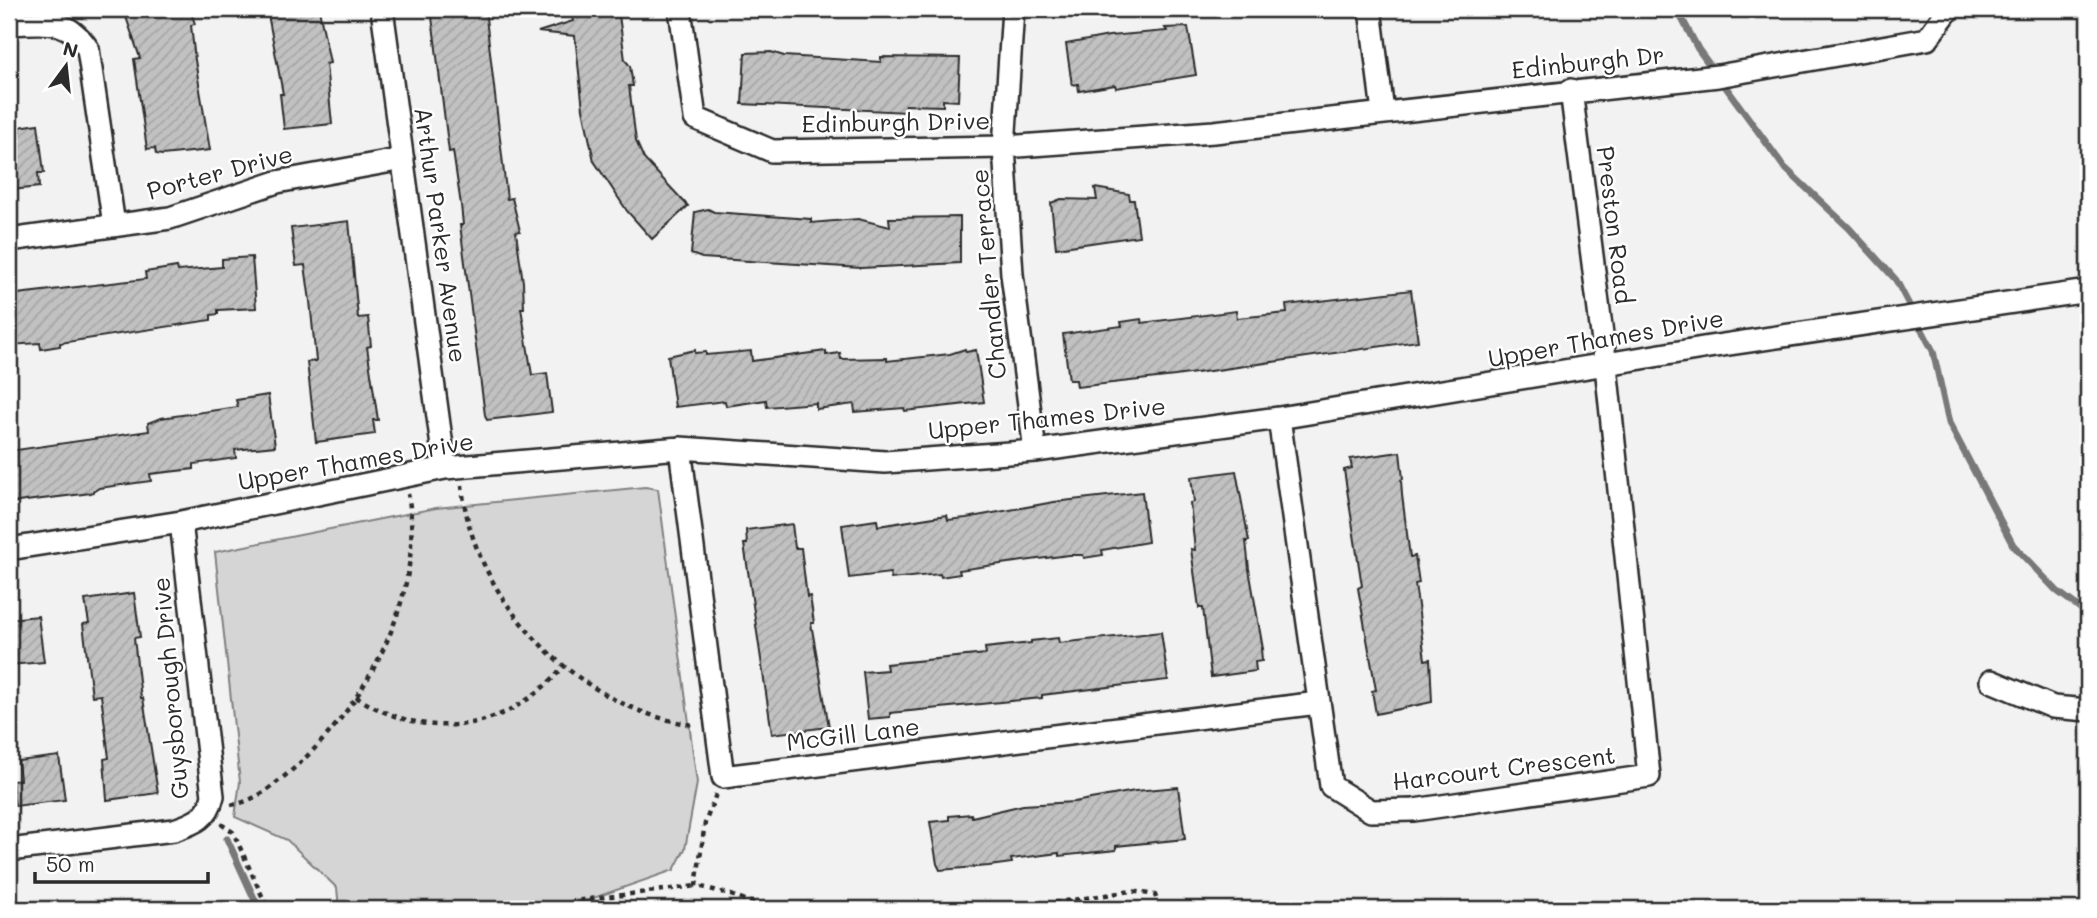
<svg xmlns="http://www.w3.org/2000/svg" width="2097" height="918" viewBox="0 0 2097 918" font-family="Mali,sans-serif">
  <defs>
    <pattern id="building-hatch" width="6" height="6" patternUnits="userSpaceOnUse" patternTransform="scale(1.75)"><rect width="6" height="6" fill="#c1c1c1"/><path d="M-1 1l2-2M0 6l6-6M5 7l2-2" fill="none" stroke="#a6a6a6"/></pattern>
  </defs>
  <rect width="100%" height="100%" fill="#f2f2f2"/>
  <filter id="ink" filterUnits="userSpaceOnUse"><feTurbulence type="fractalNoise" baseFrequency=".0143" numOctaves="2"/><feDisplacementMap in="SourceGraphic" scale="14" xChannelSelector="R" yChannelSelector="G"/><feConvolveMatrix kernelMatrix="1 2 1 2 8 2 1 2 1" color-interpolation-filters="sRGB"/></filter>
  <g filter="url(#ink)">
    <path fill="#d5d5d5" stroke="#808080" stroke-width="2" d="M645,487L658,489L697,783L685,849L674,870L562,909H339L337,888L287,840L235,817L240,782L215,552L436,508Z"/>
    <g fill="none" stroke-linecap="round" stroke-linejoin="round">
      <path stroke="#787878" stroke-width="7" d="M1677,9L1698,49L1784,167L1849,228L1896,280L1933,351L1949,423L2013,545L2057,591L2088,614
        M227,839L259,909"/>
    </g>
    <path fill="url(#building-hatch)" stroke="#2b2b2b" stroke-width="2" d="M142,9H190L195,24L191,25L195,60L210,150L162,155L156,154L155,148L147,149L134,59L140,58L125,14Z
      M267,9H319L330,63L326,64L332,124L284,129L280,94H283Z
      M431,9H485L507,199L512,198L520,231L516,232L523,282L524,308H521L532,375L547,373L552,412L487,420L485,415L460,225H463L461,205L453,151L449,152Z
      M571,9H614L615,16L619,15L625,60L630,66L633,86H629L636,141L644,159L688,206L652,239L627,211L594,161L583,109L575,36L538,32L573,21Z
      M1188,27L1196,75L1116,88L1115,85L1079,91L1078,84L1072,85L1066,44L1109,36L1167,31L1165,28Z
      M771,52L784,56L881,62V57L960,58L958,101L943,100V106L905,105L907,112L742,104L745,53Z
      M38,124L44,173H38L39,187L12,190L9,133L20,132L19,127Z
      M1095,188L1129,194L1130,200H1134L1139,236L1056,248L1051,203L1061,199L1097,200Z
      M708,209L714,212L811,219V223L858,219L890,227L889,218L960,217V263L861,268L702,258L691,254L695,212Z
      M349,221L358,318L368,317L371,346L367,347L378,420H373L375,434L316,442L307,362L316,361L310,301L305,265L296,266L291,228Z
      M252,257L256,308L218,310V314L211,315V320L60,343V346L41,349L40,343L9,345V295L146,279L145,272L177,267L178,271L222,267V259Z
      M1411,290L1418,341L1175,376L1077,387L1076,380H1069L1063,334L1122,326L1121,322L1141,319L1142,323L1236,311L1237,318L1287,313L1286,305Z
      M965,349L966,352L976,350L984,402L905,411L904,408L855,412L854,404L816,409V403L767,407L766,400L726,406L725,401L675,407L668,356L695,350V353L706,352V355L751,351L752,361L826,351V355L840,353L841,359L887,358V361L950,354Z
      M268,395L275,446L235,450L236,458L194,464V469L150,474L151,481L99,488L91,493L9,503V451L149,431L148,423L161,418L238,407L236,400Z
      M1400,452L1403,479L1401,480L1402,495L1410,557L1415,556L1419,583L1415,584L1417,598L1425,660L1430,659L1432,702L1376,714L1372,691L1376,690L1358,588L1362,586L1344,470L1352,468L1350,459Z
      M1236,471L1249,541H1246L1249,569L1263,649L1261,648L1262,661L1255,662L1256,671L1211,677L1203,608H1199L1191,549L1195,550L1190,503L1194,502L1191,477Z
      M1142,492L1148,542L1102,550L1103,555L1084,558L1083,555H1069L1008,563L959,570L960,574L941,577L940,574L891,579L890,573L849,578L842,525L877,520L878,526L947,515L948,520L966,518L1054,502Z
      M792,524L795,548H801L807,597L810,596L814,623H811L829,727L772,734L744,544H747L746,530Z
      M134,593L140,637L134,638L141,698H143L158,793L107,800L104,759L109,758L101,695L92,696L83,624L89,623L85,600Z
      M38,616L44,662L9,665V619Z
      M1161,632L1168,680L1042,695V698L890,713V717L868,719L863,672L887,670L886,664L986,654L985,648L1031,643V641L1058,638L1059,643Z
      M59,756L65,800L15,806L12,781L20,780L18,761Z
      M1178,787L1185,839L1116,846V850L1059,856V853L1011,859L1012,863L989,866L940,870L937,864L930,822L949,820V816L971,814L972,817L1023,805L1074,802L1135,791Z"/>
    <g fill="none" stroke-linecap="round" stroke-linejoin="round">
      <g stroke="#2b2b2b" stroke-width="26">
        <path id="street" d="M382,9L445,468
          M680,9L695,118L772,151L1004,147L1214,132L1718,76L1927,39L1949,9
          M1013,9L1004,147L1012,274L1035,451
          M1370,9L1383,112
          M9,24C45,23 66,16 88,49L114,225
          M9,240L170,218L277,182L403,159
          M1279,418L1331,786L1371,811L1414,810L1649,776L1606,366L1571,90
          M680,448L723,777L1318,703
          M9,549L181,522L445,468L680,448L885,462L1035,451L1279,418L1709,347L2088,291
          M1991,681L2053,707L2088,710
          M9,850L174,830C195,823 208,818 213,796L181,522"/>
      </g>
      <path stroke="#2b2b2b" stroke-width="4.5" stroke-dasharray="5 5" stroke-linecap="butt" d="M462,485C471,600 581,712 696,725
        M356,697C431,744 508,732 565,665
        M716,794L705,823L696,886C710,888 755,901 763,909
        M231,805C253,802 269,789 286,775C364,711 427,597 408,494
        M221,824L233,832L268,909
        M562,909L574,901L696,886
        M1015,909L1131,891L1155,895L1160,909"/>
      <use href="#street" stroke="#fff" stroke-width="21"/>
    </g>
  </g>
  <g text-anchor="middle" stroke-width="5" stroke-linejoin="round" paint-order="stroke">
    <g font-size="24" fill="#2b2b2b" stroke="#fff">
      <text transform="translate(1588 63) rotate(-6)" y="8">Edinburgh Dr</text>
      <text transform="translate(896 123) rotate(-1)" y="8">Edinburgh Drive</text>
      <text transform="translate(220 173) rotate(-15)" y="8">Porter Drive</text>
      <text transform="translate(1614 225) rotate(83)" y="8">Preston Road</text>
      <text transform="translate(440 235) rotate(82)" y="8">Arthur Parker Avenue</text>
      <text transform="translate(989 274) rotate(-95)" y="8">Chandler Terrace</text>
      <text transform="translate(1606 339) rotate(-10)" y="8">Upper Thames Drive</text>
      <text transform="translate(1047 419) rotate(-6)" y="8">Upper Thames Drive</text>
      <text transform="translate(356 462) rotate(-10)" y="8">Upper Thames Drive</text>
      <text transform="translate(171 688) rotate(-95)" y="8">Guysborough Drive</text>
      <text transform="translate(853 735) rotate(-7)" y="8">McGill Lane</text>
      <text transform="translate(1504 769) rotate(-7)" y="8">Harcourt Crescent</text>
    </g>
  </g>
  <rect width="2097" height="918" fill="none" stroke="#fff" stroke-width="35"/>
  <rect x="18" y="18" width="2062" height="883" fill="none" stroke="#2b2b2b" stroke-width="2.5" filter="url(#ink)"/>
  <g transform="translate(66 66) rotate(15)" stroke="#ffffff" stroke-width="5" paint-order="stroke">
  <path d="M0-5L12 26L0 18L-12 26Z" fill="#2b2b2b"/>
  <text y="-10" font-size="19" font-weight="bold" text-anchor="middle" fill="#2b2b2b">N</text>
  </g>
  <path d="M35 872v10h173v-10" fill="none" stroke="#2b2b2b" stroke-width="3.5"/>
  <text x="46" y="872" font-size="21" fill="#2b2b2b" stroke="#ffffff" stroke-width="5" paint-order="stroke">50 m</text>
</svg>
